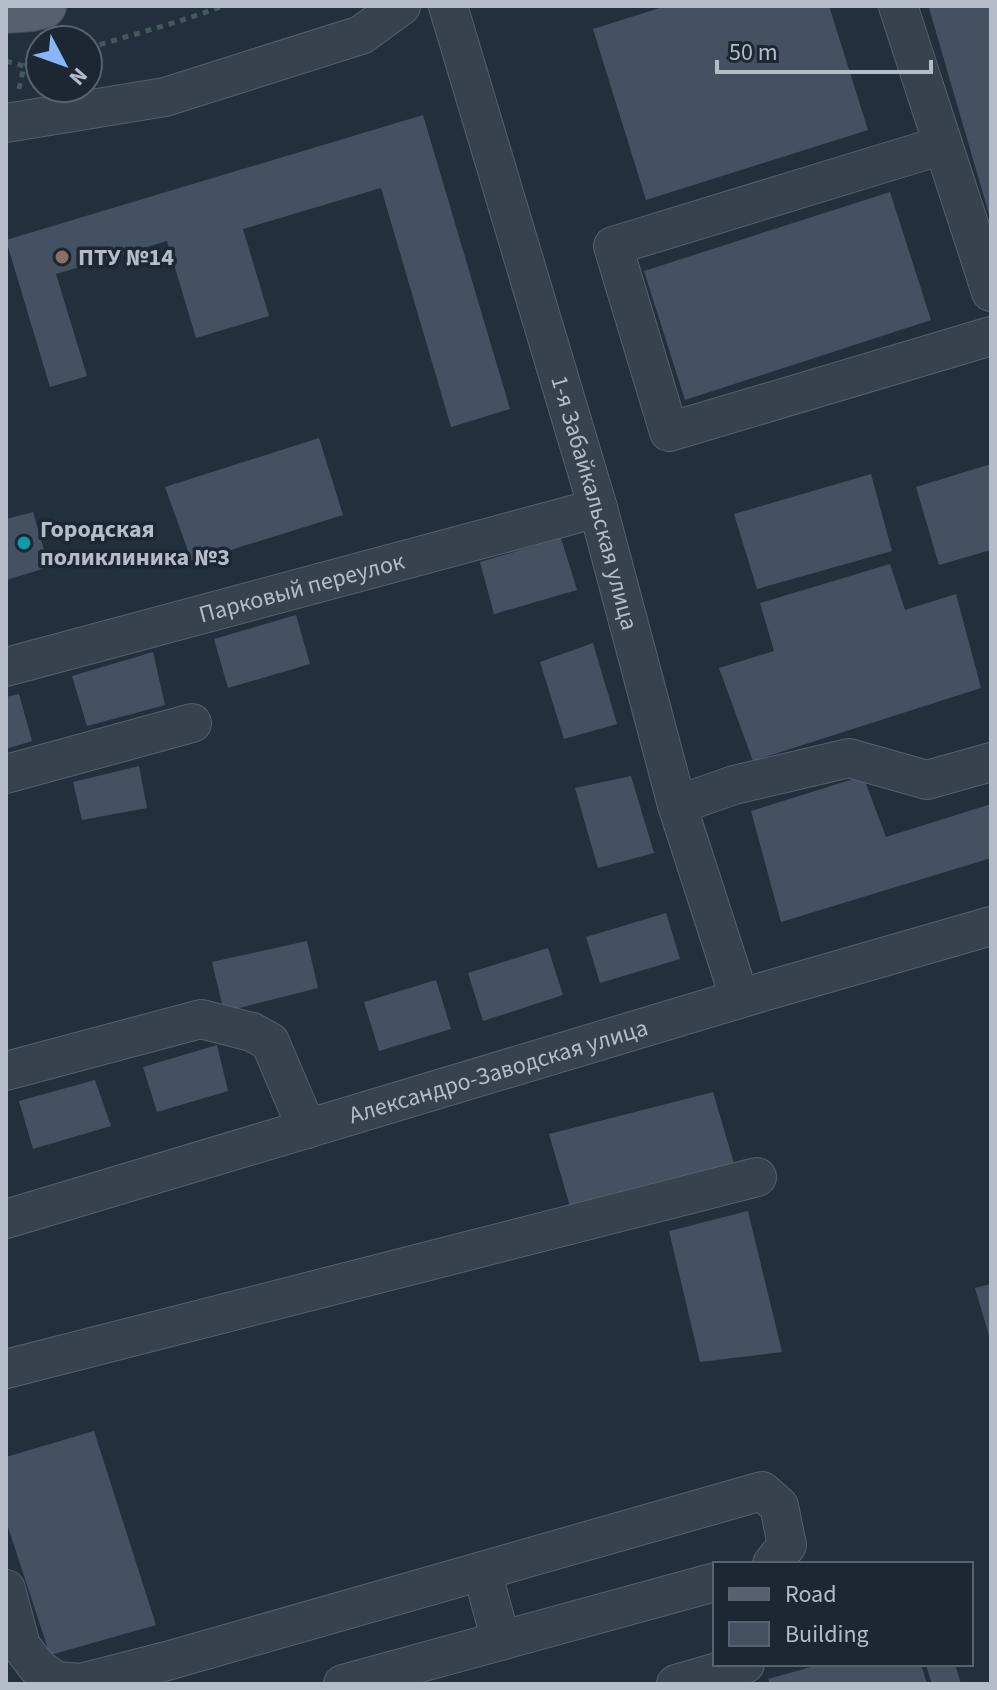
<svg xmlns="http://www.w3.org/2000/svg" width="997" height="1690" viewBox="0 0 997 1690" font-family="'Source Sans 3',sans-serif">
  <rect width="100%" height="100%" fill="#242f3e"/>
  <path fill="#455162" d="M666,6H829L868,130L646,200L593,29Z
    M935,6H989L991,14V221L929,8Z
    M423,115L510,409L451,427L381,188L243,229L269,316L196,338L167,241L56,274L87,376L50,387L6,240Z
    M890,192L931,320L685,400L644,271Z
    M319,438L343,515L192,562L165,487Z
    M991,464V550L939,565L916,487Z
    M871,474L892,551L757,589L734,514Z
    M33,512L49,567L6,580V519Z
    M561,538L577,590L494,614L480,562Z
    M890,564L905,610L956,594L981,688L753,761L719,668L774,651L760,603Z
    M296,615L310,664L228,688L214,639Z
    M593,643L617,724L564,739L540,662Z
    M153,652L165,705L87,726L72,676Z
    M19,694L32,741L6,749V697Z
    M139,766L147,808L82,820L73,782Z
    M631,776L654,853L598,868L575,788Z
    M863,776L886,837L991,804V858L781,922L751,811Z
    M666,913L680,959L600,983L586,937Z
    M307,941L318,988L224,1012L212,962Z
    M548,948L563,995L483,1021L468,973Z
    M436,980L451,1029L379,1051L364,1002Z
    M217,1045L228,1091L157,1112L143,1067Z
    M95,1080L111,1126L33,1149L19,1101Z
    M713,1092L735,1167L571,1210L549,1134Z
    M748,1211L782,1352L700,1362L669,1231Z
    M991,1284V1339H990L975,1288Z
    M94,1431L156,1625L50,1655L6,1521V1457Z
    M822,1664H921L927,1684H770L768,1679Z
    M929,1664H955L961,1684H932L926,1665Z"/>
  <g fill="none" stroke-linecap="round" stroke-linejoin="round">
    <g stroke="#565f6c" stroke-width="40">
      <g id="minor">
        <path id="s1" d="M448,6L598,508L677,805L733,978L736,1000"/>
        <path d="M898,6L991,292"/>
        <path d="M6,123L165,97L361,35L401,6"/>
        <path d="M943,145L613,246L669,432L991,336"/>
        <path id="s2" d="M6,667L598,508"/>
        <path d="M6,774L192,723"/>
        <path d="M677,805L734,785L849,758L927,780L991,762"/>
        <path d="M6,1071L201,1019L252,1032L270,1042L307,1129"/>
        <path id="s3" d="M6,1219L769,990L991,926"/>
        <path d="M6,1369L757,1177"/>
        <path d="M482,1571L501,1641"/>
        <path d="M6,1589L21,1646L38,1668L56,1681L81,1683L167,1661L762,1491L779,1506L787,1545L772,1564"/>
        <path d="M343,1684L715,1582"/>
        <path d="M676,1684L745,1664"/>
      </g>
    </g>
    <g stroke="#414a57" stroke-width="46">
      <path id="major" d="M6,11L32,9L44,6"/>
    </g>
    <path stroke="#44595c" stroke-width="5" stroke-dasharray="6 6" stroke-linecap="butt" d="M88,48L180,21L223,6
      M6,61L24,66
      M19,89L24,66L40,62"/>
    <use href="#minor" stroke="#38414e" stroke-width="38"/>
    <use href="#major" stroke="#56606e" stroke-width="44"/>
  </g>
  <circle fill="#8d6e63" stroke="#1d2633" stroke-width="3" cx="62" cy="257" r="8"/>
  <circle fill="#0f9aa8" stroke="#1d2633" stroke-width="3" cx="24" cy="543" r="8"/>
  <g text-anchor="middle" stroke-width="7" stroke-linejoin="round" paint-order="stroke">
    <g font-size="24" font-weight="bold" fill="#b4bcc9" stroke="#1d2633" text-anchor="start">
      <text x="78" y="265">ПТУ №14</text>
      <text x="40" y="537">Городская<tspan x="40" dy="28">поликлиника №3</tspan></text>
    </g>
    <g font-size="24" fill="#b4bcc9" stroke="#1d2633">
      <text dy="8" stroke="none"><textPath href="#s1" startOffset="518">1-я Забайкальская улица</textPath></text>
      <text dy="8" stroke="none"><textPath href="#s2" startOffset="306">Парковый переулок</textPath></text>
      <text dy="8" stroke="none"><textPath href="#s3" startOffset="514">Александро-Заводская улица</textPath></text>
    </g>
  </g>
  <rect width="997" height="1690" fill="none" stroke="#b4bcc9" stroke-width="16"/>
  <rect x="713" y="1562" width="260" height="104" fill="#1d2633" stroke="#59626f" stroke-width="2"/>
  <rect x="729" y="1588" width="40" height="12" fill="#56606e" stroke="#59626f" stroke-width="2"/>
  <text x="785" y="1602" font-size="24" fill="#b4bcc9">Road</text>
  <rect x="729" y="1622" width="40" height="24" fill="#455162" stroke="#59626f" stroke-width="2"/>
  <text x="785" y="1642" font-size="24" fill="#b4bcc9">Building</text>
  <g transform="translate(64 64) rotate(131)"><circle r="38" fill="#1d2633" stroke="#59626f" stroke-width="2"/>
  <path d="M0-6L14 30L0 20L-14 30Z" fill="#8ab4f8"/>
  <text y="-12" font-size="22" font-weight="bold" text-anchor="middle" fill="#b4bcc9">N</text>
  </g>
  <path d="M717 60v12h214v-12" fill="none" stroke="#b4bcc9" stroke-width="4"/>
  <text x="729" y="60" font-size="24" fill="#b4bcc9" stroke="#1d2633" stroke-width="6" paint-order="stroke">50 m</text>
</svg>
